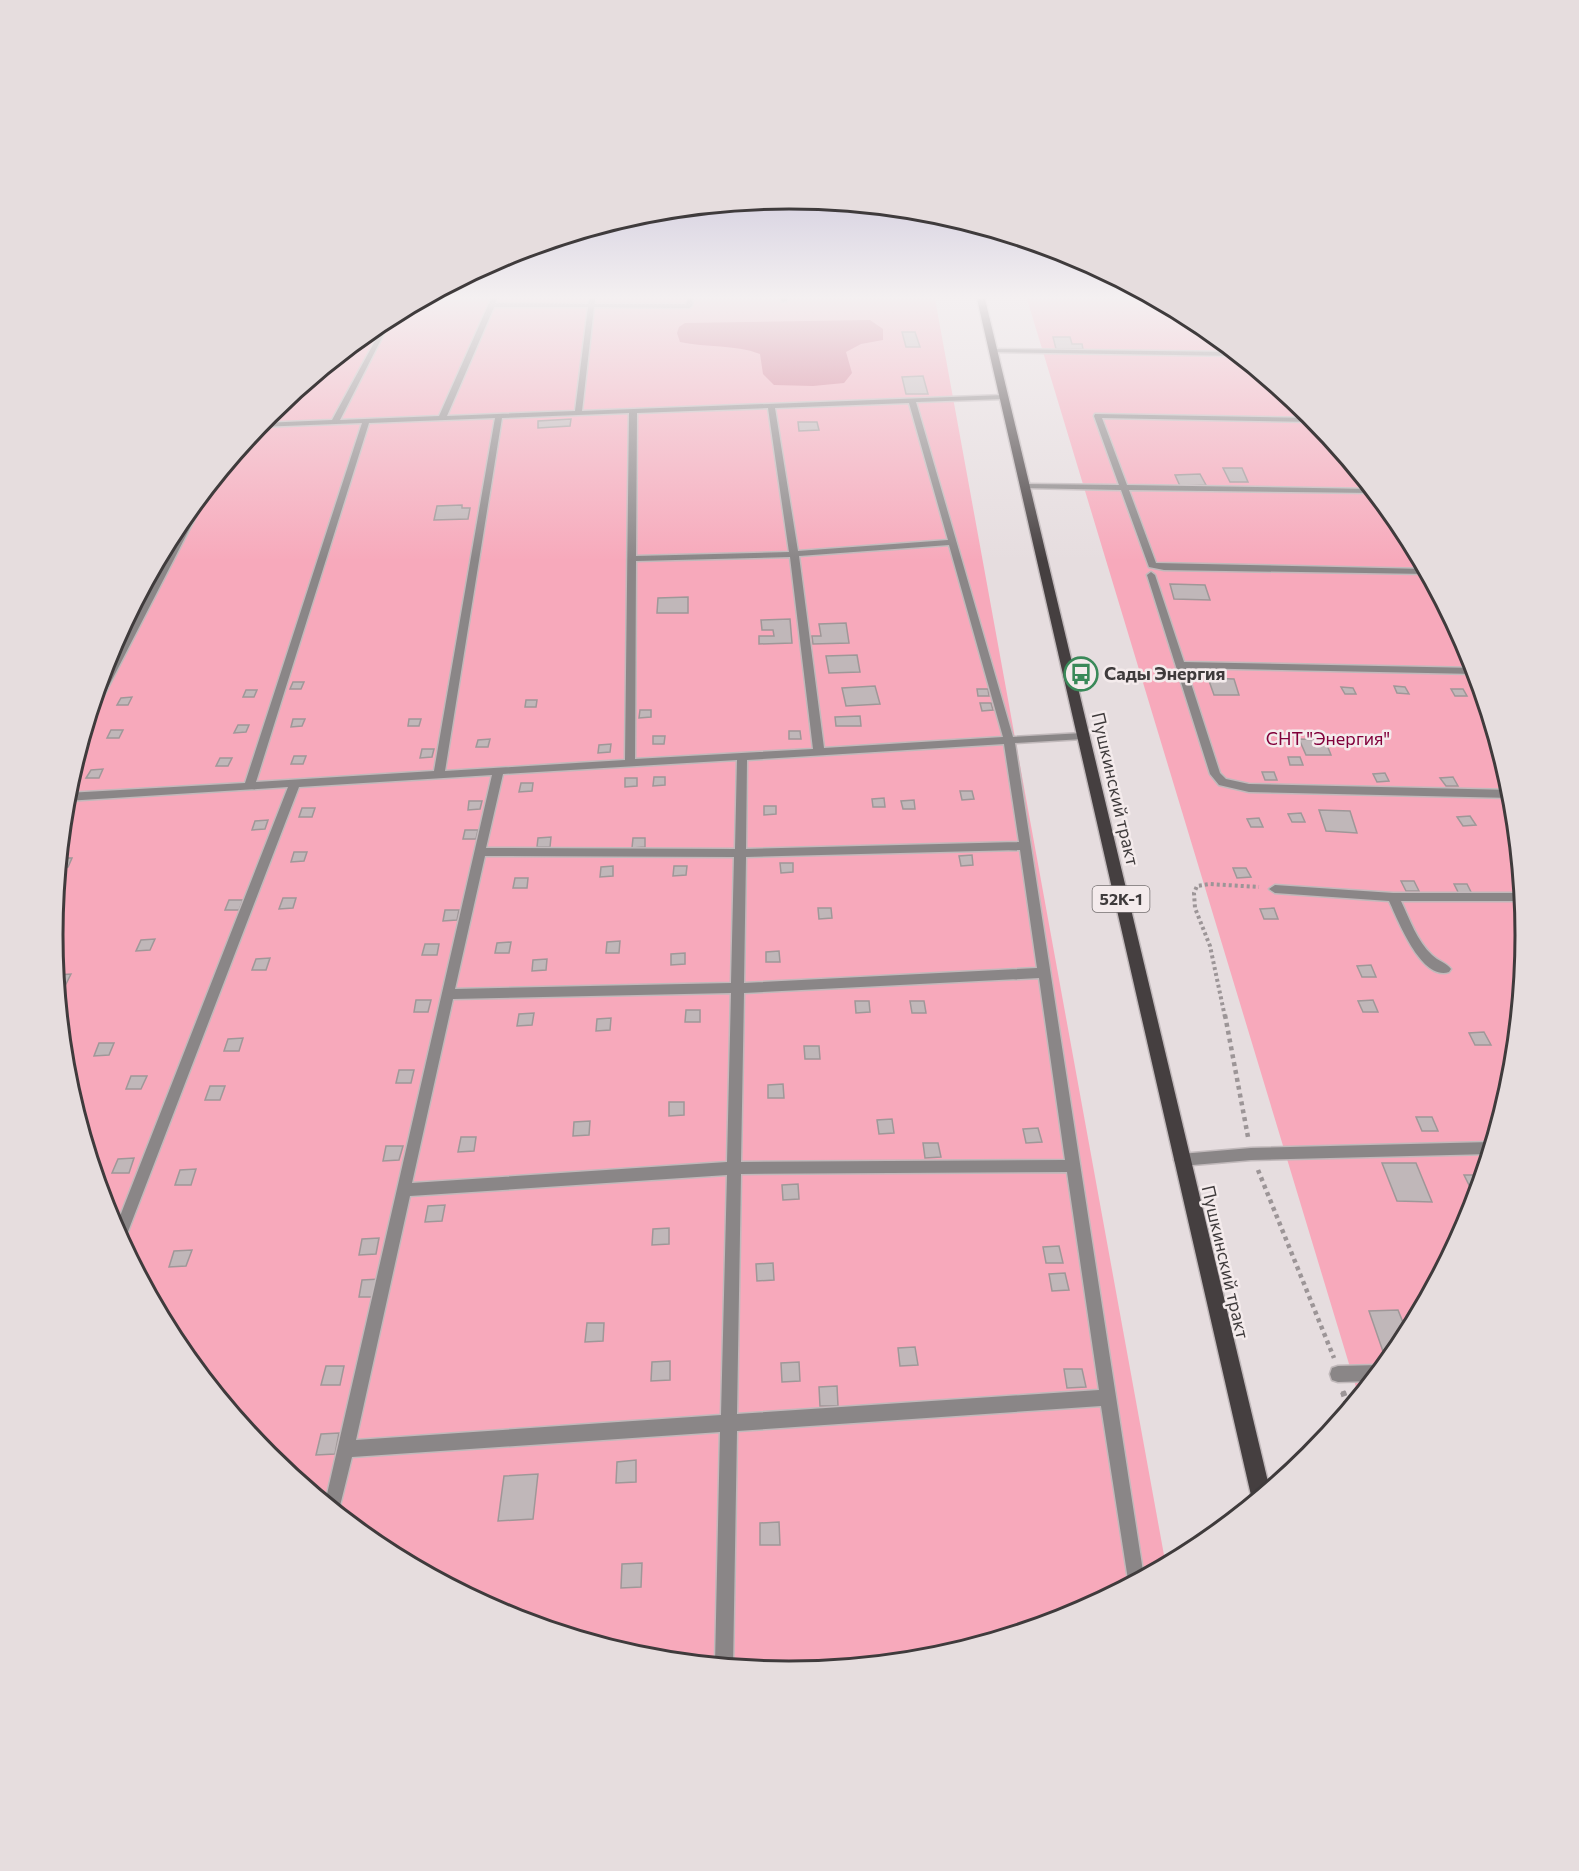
<svg xmlns="http://www.w3.org/2000/svg" width="1579" height="1871" viewBox="0 0 1579 1871" font-family="Commissioner,sans-serif">
  <rect width="100%" height="100%" fill="#e6dddf"/>
  <path fill="#f7a9bb" d="M424,299H935L1166,1566L1071,1617L933,1658L789,1672L645,1658L507,1616L380,1548L268,1456L177,1345L108,1217L67,1079L53,935L67,791L109,653L177,526L269,414L380,323Z
    M1027,299H1155L1199,323L1311,415L1402,526L1471,654L1512,792L1526,936L1512,1080L1470,1218L1402,1345L1359,1397Z"/>
  <path fill="#d5728c" d="M870,320L883,329V340L861,344L846,352L852,373L844,383L813,386L774,385L763,374L760,354C734,344 707,348 680,342L677,333L679,327L685,323Z"/>
  <path fill="#c0b7b9" stroke="#9f9798" stroke-width="1.5" d="M902,332H915L920,347H906Z
    M1053,337H1070L1072,344H1082L1083,349H1056Z
    M923,376L928,394H906L902,377Z
    M571,419L570,426L538,428V421Z
    M798,422H817L819,430L799,431Z
    M1223,468H1242L1248,482H1230Z
    M1200,474L1206,485L1180,486L1175,475Z
    M462,505V508H470L468,519L434,520L437,506Z
    M1170,584L1205,585L1210,600L1174,599Z
    M688,597V613H657L658,598Z
    M790,619L792,643L759,644V636H774L773,630H762L761,620Z
    M846,623L849,643L813,644L812,636H821L819,624Z
    M857,655L860,672L829,673L826,656Z
    M1208,678L1234,679L1239,695H1214Z
    M293,682H304L301,689H290Z
    M875,686L880,704L846,706L842,688Z
    M1394,686L1405,687L1409,694L1397,693Z
    M1341,687L1353,688L1356,694H1345Z
    M977,689H988L989,696H978Z
    M1451,689H1463L1467,696H1455Z
    M246,690H257L254,697H243Z
    M132,697L128,705H117L121,698Z
    M526,700H537L536,707H525Z
    M980,703H991L993,710L982,711Z
    M640,710H651V717L639,718Z
    M860,716L861,726H836L835,717Z
    M293,719H305L302,726L291,727Z
    M409,719H421L419,726H408Z
    M238,725H249L246,732L234,733Z
    M111,730H123L119,738H107Z
    M789,731H800L801,739H789Z
    M653,736H665L664,744H653Z
    M490,739L488,747H476L478,740Z
    M1299,739L1325,740L1331,755H1306Z
    M611,744L610,752L598,753L599,745Z
    M422,749H434L432,757L420,758Z
    M294,756H306L303,764H291Z
    M1288,757H1300L1303,765H1290Z
    M220,758H232L228,766H216Z
    M103,769L99,778H86L91,770Z
    M1262,772H1274L1277,780H1265Z
    M1385,773L1389,781L1377,782L1373,774Z
    M654,777H665V785L653,786Z
    M1453,777L1458,786H1446L1440,778Z
    M625,778H637V786L625,787Z
    M521,783H533L532,791L519,792Z
    M960,791H972L974,799L962,800Z
    M884,798L885,807H873L872,799Z
    M914,800L915,809H903L901,801Z
    M469,801H482L480,809L468,810Z
    M764,806H776V814L764,815Z
    M302,808H315L312,817H299Z
    M1319,810L1350,811L1357,833L1326,831Z
    M1301,813L1305,822H1292L1288,814Z
    M1470,816L1476,825L1463,826L1457,817Z
    M1259,818L1263,827H1251L1247,819Z
    M268,820L265,829L252,830L255,821Z
    M465,830H478L476,839H463Z
    M551,837L550,847H537L538,838Z
    M633,838H645V847L632,848Z
    M294,852H307L304,861L291,862Z
    M972,855L973,865L961,866L959,856Z
    M60,858H72L68,867L59,868Z
    M780,863H793V872L781,873Z
    M613,866V876L600,877L601,867Z
    M674,866H687L686,875L673,876Z
    M1233,868H1246L1251,877L1237,878Z
    M515,878H528L527,888H513Z
    M1401,881H1414L1419,891H1406Z
    M1454,884H1467L1472,894H1459Z
    M283,898H296L293,908L279,909Z
    M229,900H243L239,910H225Z
    M818,908H831L832,918L819,919Z
    M1274,908L1278,919H1264L1260,909Z
    M445,910H459L457,920L443,921Z
    M155,939L150,950L136,951L141,940Z
    M620,941L619,953H606L607,942Z
    M511,942L509,953H495L497,943Z
    M425,944H439L437,955H422Z
    M779,951L780,962H766V952Z
    M685,953V964L671,965V954Z
    M270,958L266,970H252L256,959Z
    M547,959L546,970L532,971L533,960Z
    M1371,965L1376,977H1362L1357,966Z
    M71,974L65,986H57L56,975Z
    M416,1000H431L428,1012H414Z
    M1373,1000L1378,1012H1363L1358,1001Z
    M855,1001H869L870,1012L856,1013Z
    M910,1001H924L926,1013H912Z
    M686,1010H700V1022H685Z
    M534,1013L532,1025L517,1026L519,1014Z
    M611,1018L610,1030L596,1031L597,1019Z
    M1484,1032L1491,1045H1475L1469,1033Z
    M243,1038L239,1051H224L228,1039Z
    M99,1043H114L109,1055L94,1056Z
    M804,1046H819L820,1059H805Z
    M399,1070H414L411,1083H396Z
    M131,1076H147L141,1089H126Z
    M783,1084L784,1098H768V1085Z
    M210,1086H225L220,1100H205Z
    M669,1102H684V1115L669,1116Z
    M1416,1117H1432L1438,1131H1422Z
    M892,1119L894,1133L879,1134L877,1120Z
    M590,1121L589,1135L573,1136L574,1122Z
    M1038,1128L1042,1142L1026,1143L1023,1129Z
    M461,1137H476L474,1151L458,1152Z
    M923,1143H938L941,1157L925,1158Z
    M386,1146H403L399,1160L383,1161Z
    M134,1158L129,1173H112L118,1159Z
    M1382,1163H1416L1432,1202L1397,1201Z
    M196,1169L191,1185H175L180,1170Z
    M1464,1175H1483L1476,1199Z
    M798,1184L799,1199L783,1200L782,1185Z
    M445,1205L442,1221L425,1222L428,1206Z
    M669,1228V1244L652,1245L653,1229Z
    M379,1238L376,1254L359,1255L362,1239Z
    M1059,1246L1063,1263H1046L1043,1247Z
    M192,1250L186,1266L169,1267L174,1251Z
    M773,1263L774,1280L757,1281L756,1264Z
    M1065,1273L1069,1290L1052,1291L1049,1274Z
    M380,1279L376,1297H359L362,1280Z
    M1398,1310L1408,1335L1387,1363L1369,1311Z
    M587,1323H604L603,1341L585,1342Z
    M915,1347L918,1365L900,1366L898,1348Z
    M670,1361V1380L651,1381L652,1362Z
    M799,1362L800,1381L782,1382L781,1363Z
    M326,1366H344L340,1385H321Z
    M1064,1369H1082L1086,1387L1067,1388Z
    M837,1386L838,1406H820L819,1387Z
    M339,1433L335,1454L316,1455L321,1434Z
    M636,1460V1482L616,1483L617,1462Z
    M538,1474L533,1519L498,1521L504,1476Z
    M779,1522L780,1545H760V1523Z
    M642,1563L641,1587L621,1588L622,1564Z"/>
  <g fill="none" stroke-linecap="round" stroke-linejoin="round">
    <g stroke="#c1b9bb" stroke-width="3">
      <path id="service" d="M491,299H497L495,303L588,304L589,299H595V304H686L687,299H693L692,306L689,308L594,307L582,411L1004,395L1008,397L1004,399L916,402L1013,737L1083,733L1088,736L1083,739L1015,743L1144,1578L1129,1586L1101,1406L737,1431L733,1667L715,1665L720,1432L352,1457L338,1514L325,1503L492,775L299,787L124,1242L122,1243L115,1229L288,787L66,801L67,793L245,783L362,423L258,427L262,423L332,420L387,319L393,316L340,420L439,416ZM494,307H588L575,411L447,416ZM909,403L948,540L798,551L775,408ZM768,408L789,552L636,556L637,413ZM629,413L625,760L445,771L502,418ZM495,418L434,771L256,782L369,423ZM949,545L1003,737L824,748L799,556ZM790,557L813,749L635,759L636,561ZM1004,744L1019,842L746,849L747,760ZM737,760L735,849L486,848L503,774ZM1020,850L1037,968L744,983L746,857ZM485,856L734,857L731,983L455,989ZM1039,978L1065,1160L741,1162L744,993ZM731,993L727,1162L412,1183L453,999ZM1067,1172L1099,1390L737,1414L741,1174ZM727,1175L721,1415L356,1440L410,1196Z
        M781,299H787V301L782,302Z
        M993,349L1235,352L1239,356L991,352V350Z
        M1095,414L1313,418L1317,422L1102,418L1127,485L1372,489L1375,493L1129,490L1156,563L1425,569L1428,574L1164,570L1149,567L1121,490L1025,488L1021,486L1025,484L1119,485L1094,416Z
        M205,491L208,493L97,709L91,712L98,687L193,506Z
        M1151,572L1155,575L1184,662L1475,668L1476,674L1186,668L1220,773L1226,779L1249,784L1512,790L1513,798L1249,792L1219,785L1210,774L1147,575Z
        M1275,885L1393,893H1522L1523,901H1401C1410,920 1417,941 1432,955C1438,961 1447,963 1451,969L1449,972C1421,981 1398,920 1389,901L1275,893L1269,889Z
        M1491,1142L1493,1143L1490,1154L1251,1160L1181,1166L1176,1164L1174,1160L1176,1156L1181,1154L1251,1148Z
        M1379,1365L1384,1367L1373,1381L1338,1382L1332,1380L1330,1374L1332,1368L1338,1366Z"/>
    </g>
    <g stroke="#c1b9bb" stroke-width="3">
      <path id="primary" d="M977,299H985L1270,1490L1253,1504Z"/>
    </g>
    <path stroke="#9c9597" stroke-width="4" stroke-dasharray="3 3" stroke-linecap="butt" d="M1225,1017L1210,946L1195,908L1194,893L1197,886L1209,884L1259,887"/>
    <path stroke="#9c9597" stroke-width="4.5" stroke-dasharray="4 4" stroke-linecap="butt" d="M1225,1015L1248,1137
      M1258,1170L1334,1358
      M1343,1391L1344,1394"/>
    <path stroke="#9c9597" stroke-width="6" stroke-dasharray="4.5 4.5" stroke-linecap="butt" d="M1343,1392L1349,1410"/>
    <use href="#service" fill="#8a8687" fill-rule="evenodd"/>
    <use href="#primary" fill="#453f40" fill-rule="evenodd"/>
  </g>
  <linearGradient id="sky" x2="0" y2="1"><stop stop-color="#a09ac3"/><stop offset="0.53" stop-color="#f4f0f1"/><stop offset="1" stop-color="#f4f0f1" stop-opacity="0"/></linearGradient>
  <rect width="1579" height="561" fill="url(#sky)"/>
  <defs>
    <g id="bus-ring" transform="scale(1.725)"><circle r="9.5" fill="#f4ebec" stroke="#3a8959" stroke-width="1.5"/><path d="M-5-6H5V4H4V6H2V4H-2V6H-4V4H-5ZM-3.5-4V0h7V-4ZM-3.5 1.2v1.5H-2V1.2ZM2 1.2v1.5H3.5V1.2Z" fill="#3a8959"/></g>
  </defs>
  <g fill-rule="evenodd">
    <use href="#bus-ring" x="1081" y="674"/>
  </g>
  <g text-anchor="middle" stroke-width="5" stroke-linejoin="round" paint-order="stroke">
    <rect fill="#f4ebec" stroke="#757071" stroke-width="1.5" x="1092.5" y="886" width="57" height="26" rx="4.5"/>
    <g font-size="16" font-weight="bold" fill="#3f3b3c">
      <text x="1121" y="905">52К-1</text>
    </g>
    <g font-size="18" font-weight="bold" fill="#3f3b3c" stroke="#f4ebec" text-anchor="start">
      <text x="1104" y="680">Сады Энергия</text>
    </g>
    <g font-size="18" fill="#81013b" stroke="#f4ebec">
      <text x="1328" y="745">СНТ "Энергия"</text>
    </g>
    <g font-size="18" fill="#3f3b3c" stroke="#f4ebec">
      <text transform="translate(1115 789) rotate(77)" y="6">Пушкинский тракт</text>
      <text transform="translate(1225 1262) rotate(77)" y="6">Пушкинский тракт</text>
    </g>
  </g>
  <path d="M0 0H1579V1871H0ZM63 935a726 726 0 1 1 1452 0a726 726 0 1 1-1452 0Z" fill="#e6ddde" fill-rule="evenodd"/>
  <path fill="none" stroke="#3f3b3c" stroke-width="3" d="M63 935a726 726 0 1 1 1452 0a726 726 0 1 1-1452 0Z"/>
</svg>
